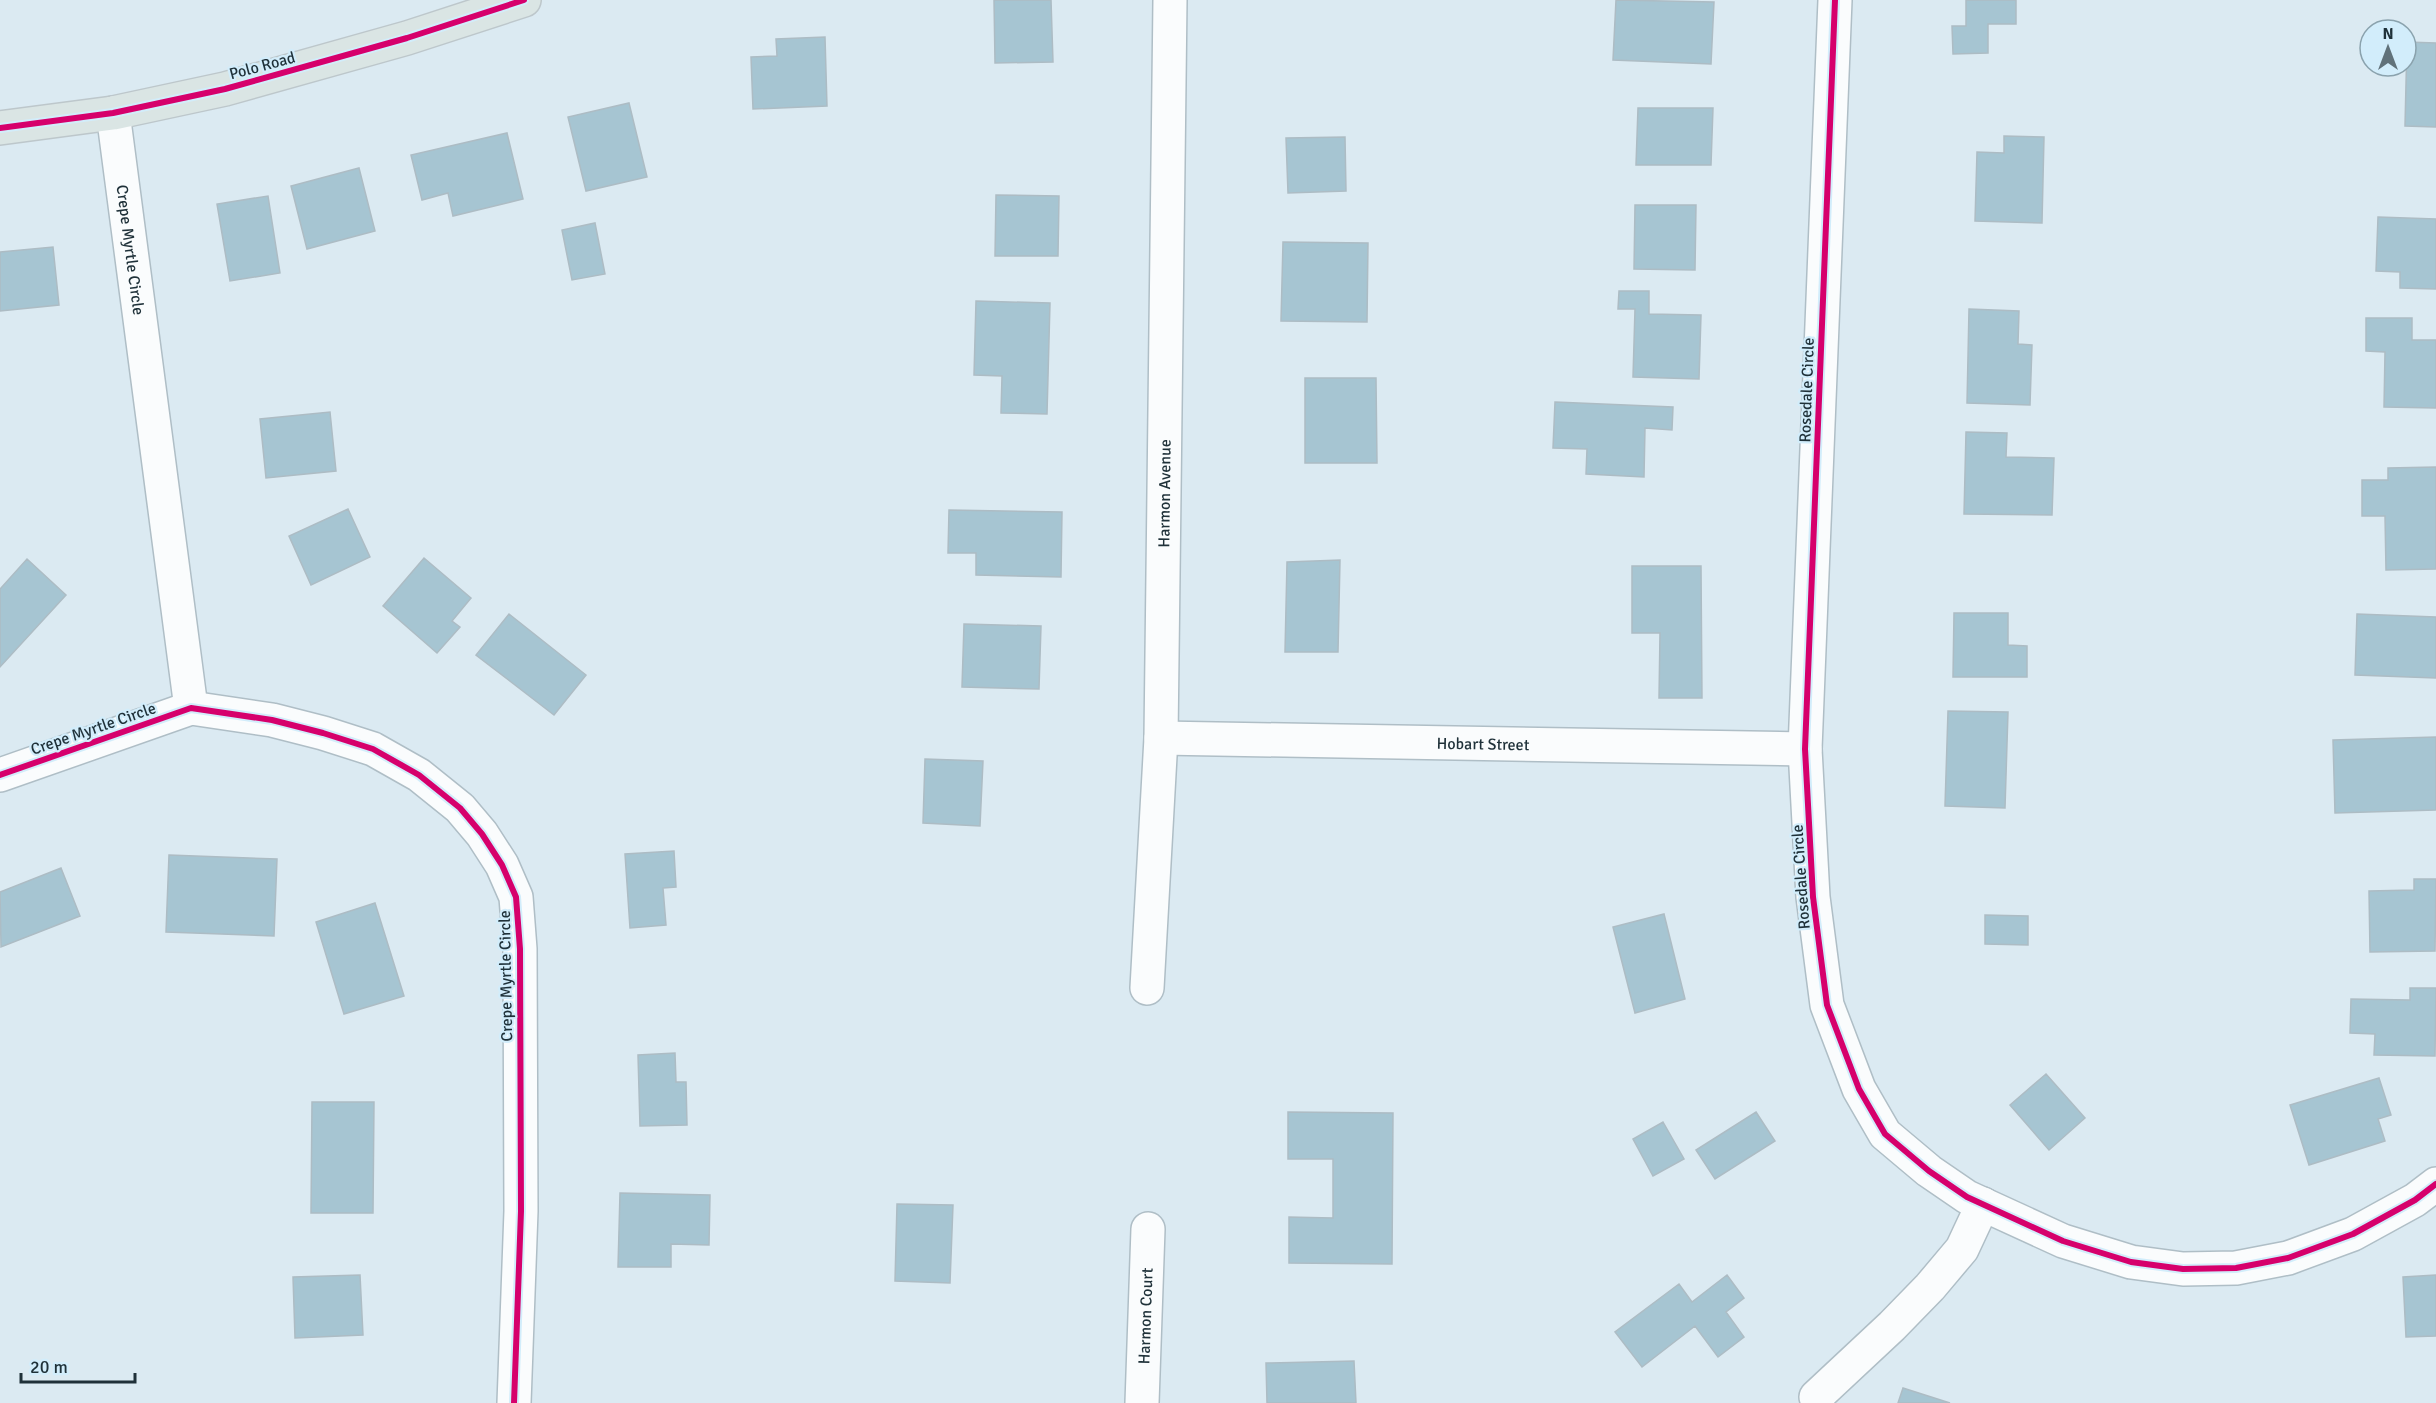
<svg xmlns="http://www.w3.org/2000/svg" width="2436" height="1403" viewBox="0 0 2436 1403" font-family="Signika,sans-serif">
  <rect width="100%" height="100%" fill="#dbeaf2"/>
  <path fill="#a6c5d2" stroke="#adbcc4" stroke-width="1.5" d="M994,0H1051L1053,62L995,63Z
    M1616,0L1714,2L1711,64L1613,60Z
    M1966,0H2016V24H1988V53L1953,54L1952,26H1966Z
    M825,37L827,106L753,109L751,57L777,56L776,39Z
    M2407,42L2436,43V127L2405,126Z
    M629,103L647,177L586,191L568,117Z
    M1638,108H1713L1711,165H1636Z
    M507,133L523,199L453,216L448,193L422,200L411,155Z
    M2004,136L2044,137L2042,223L1975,221L1977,152L2004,153Z
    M1345,137L1346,191L1288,193L1286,138Z
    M359,168L375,231L307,249L291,186Z
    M996,195L1059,196L1058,256H995Z
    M268,196L280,273L230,281L217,204Z
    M1635,205H1696L1695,270L1634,269Z
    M2378,217L2436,219V289L2400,288V272L2376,271Z
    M595,223L605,274L572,280L562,230Z
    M1283,242L1368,243L1367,322L1281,321Z
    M53,247L59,305L0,311V252Z
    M1619,291H1649V314L1701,315L1699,379L1633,377L1635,309H1618Z
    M976,301L1050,303L1047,414L1001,413L1002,376L974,375Z
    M1969,309L2019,311L2018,344L2032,345L2030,405L1967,403Z
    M2366,318H2412V340H2436V408L2384,407L2385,352L2366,351Z
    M1305,378H1376L1377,463H1305Z
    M1555,402L1673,407L1672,430L1645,428L1644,477L1586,474L1587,449L1553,448Z
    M330,412L336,471L266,478L260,419Z
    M1966,432L2007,433L2006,457L2054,458L2052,515L1964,514Z
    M2436,467V569L2386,570L2385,516H2362V480H2388V468Z
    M348,509L370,557L311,585L289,536Z
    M949,510L1062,512L1061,577L976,575V553H948Z
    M424,558L471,598L452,621L460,627L437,653L383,606Z
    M27,559L66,595L0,667V589Z
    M1340,560L1338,652H1285L1287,562Z
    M1632,566H1701L1702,698H1659L1660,633H1632Z
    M1954,613H2008V645L2027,646V677H1953Z
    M509,614L586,675L554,715L476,655Z
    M2357,614L2436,617V678L2355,675Z
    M964,624L1041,626L1039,689L962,687Z
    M1948,711L2008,712L2005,808L1945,806Z
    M2436,737V810L2335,813L2333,740Z
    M925,759L983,761L980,826L923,823Z
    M674,851L676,887L663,888L666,925L630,928L625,854Z
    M169,855L277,859L274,936L166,932Z
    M61,868L80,916L1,947L0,892Z
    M2414,879H2436L2435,951L2370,952L2369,891L2414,890Z
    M375,903L404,996L344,1014L316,922Z
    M1664,914L1685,999L1635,1013L1613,927Z
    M1985,915L2028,916V945L1985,944Z
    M2410,988H2436L2435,1056L2374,1055L2375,1034L2350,1033L2351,999L2410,1000Z
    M675,1053L676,1082H686L687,1125L640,1126L638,1055Z
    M2046,1074L2085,1118L2049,1150L2010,1105Z
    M2379,1078L2391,1115L2378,1119L2385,1141L2309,1165L2290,1105Z
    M312,1102H374L373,1213H311Z
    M1288,1112L1393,1113L1392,1264L1289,1263V1217L1333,1218V1159H1288Z
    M1756,1112L1775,1141L1715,1179L1696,1150Z
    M1663,1122L1684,1159L1653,1176L1633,1139Z
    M620,1193L710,1195L709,1245L671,1244V1267H618Z
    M897,1204L953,1205L950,1283L895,1281Z
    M360,1275L363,1335L295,1338L293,1277Z
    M1727,1275L1744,1298L1726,1312L1744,1337L1718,1357L1695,1326L1642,1367L1615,1332L1679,1284L1692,1302Z
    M2436,1275V1336L2406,1337L2403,1277Z
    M1354,1361L1356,1403H1267L1266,1363Z
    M1903,1388L1950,1403H1898Z"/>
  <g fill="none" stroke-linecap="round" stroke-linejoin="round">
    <g stroke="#afbec6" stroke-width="36">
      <g id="minor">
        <path d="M1835,0L1805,749L1813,897L1827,1005L1859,1089L1885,1134L1929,1171L1967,1197L2063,1241L2131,1262L2183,1269L2236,1268L2288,1258L2353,1234L2415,1200L2436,1184"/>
        <path id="s1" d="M113,113L191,708"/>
        <path id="s2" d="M1161,738L1805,749"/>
        <path d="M0,775L191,708L272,720L323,733L373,749L419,775L460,808L482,834L502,865L516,897L520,949L521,1211L514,1403"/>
        <path id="s3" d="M1147,988L1161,738L1170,0"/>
        <path d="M1816,1397L1892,1326L1930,1287L1962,1249L1983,1204"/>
        <path id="s4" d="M1142,1403L1148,1229"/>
      </g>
    </g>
    <g stroke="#bdc7cb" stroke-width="36">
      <path id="major" d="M0,128L113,113L225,89L407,38L524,0"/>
    </g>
    <use href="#minor" stroke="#fafcfd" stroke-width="33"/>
    <use href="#major" stroke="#dae5e4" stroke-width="33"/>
    <g stroke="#d2edfb" stroke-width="10">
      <path id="cycleway" d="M1835,0L1805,749L1813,897L1827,1005L1859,1089L1885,1134L1929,1171L1967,1197L2063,1241L2131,1262L2183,1269L2236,1268L2288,1258L2353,1234L2415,1200L2436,1184
        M0,128L113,113L225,89L407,38L524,0
        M0,775L191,708L272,720L323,733L373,749L419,775L460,808L482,834L502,865L516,897L520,949L521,1211L514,1403"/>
    </g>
    <use href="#cycleway" stroke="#d6006c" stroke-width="6"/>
  </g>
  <g text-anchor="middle" stroke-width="4.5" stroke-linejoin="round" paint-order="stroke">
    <g font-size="16" fill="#1f3139" stroke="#d2edfb">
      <text transform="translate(262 65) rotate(-15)" y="6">Polo Road</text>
      <text dy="6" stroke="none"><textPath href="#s1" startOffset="138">Crepe Myrtle Circle</textPath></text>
      <text transform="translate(1806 390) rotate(-88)" y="6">Rosedale Circle</text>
      <text dy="6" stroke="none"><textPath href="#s3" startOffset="495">Harmon Avenue</textPath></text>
      <text transform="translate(93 728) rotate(-19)" y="6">Crepe Myrtle Circle</text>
      <text dy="6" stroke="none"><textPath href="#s2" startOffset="322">Hobart Street</textPath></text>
      <text transform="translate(1800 877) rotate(-94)" y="6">Rosedale Circle</text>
      <text transform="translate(505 976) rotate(-91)" y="6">Crepe Myrtle Circle</text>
      <text dy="6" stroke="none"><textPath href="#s4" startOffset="87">Harmon Court</textPath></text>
    </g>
  </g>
  <g transform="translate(2388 48)"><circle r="28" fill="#d2edfb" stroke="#8aa2ad" stroke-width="1.5"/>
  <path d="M0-4.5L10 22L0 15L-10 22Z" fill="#61727a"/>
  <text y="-9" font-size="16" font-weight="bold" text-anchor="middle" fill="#1f3139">N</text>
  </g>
  <path d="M21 1373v9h114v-9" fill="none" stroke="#1f3139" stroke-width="3"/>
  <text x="30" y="1373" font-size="18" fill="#1f3139" stroke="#d2edfb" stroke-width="4.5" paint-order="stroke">20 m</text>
</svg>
